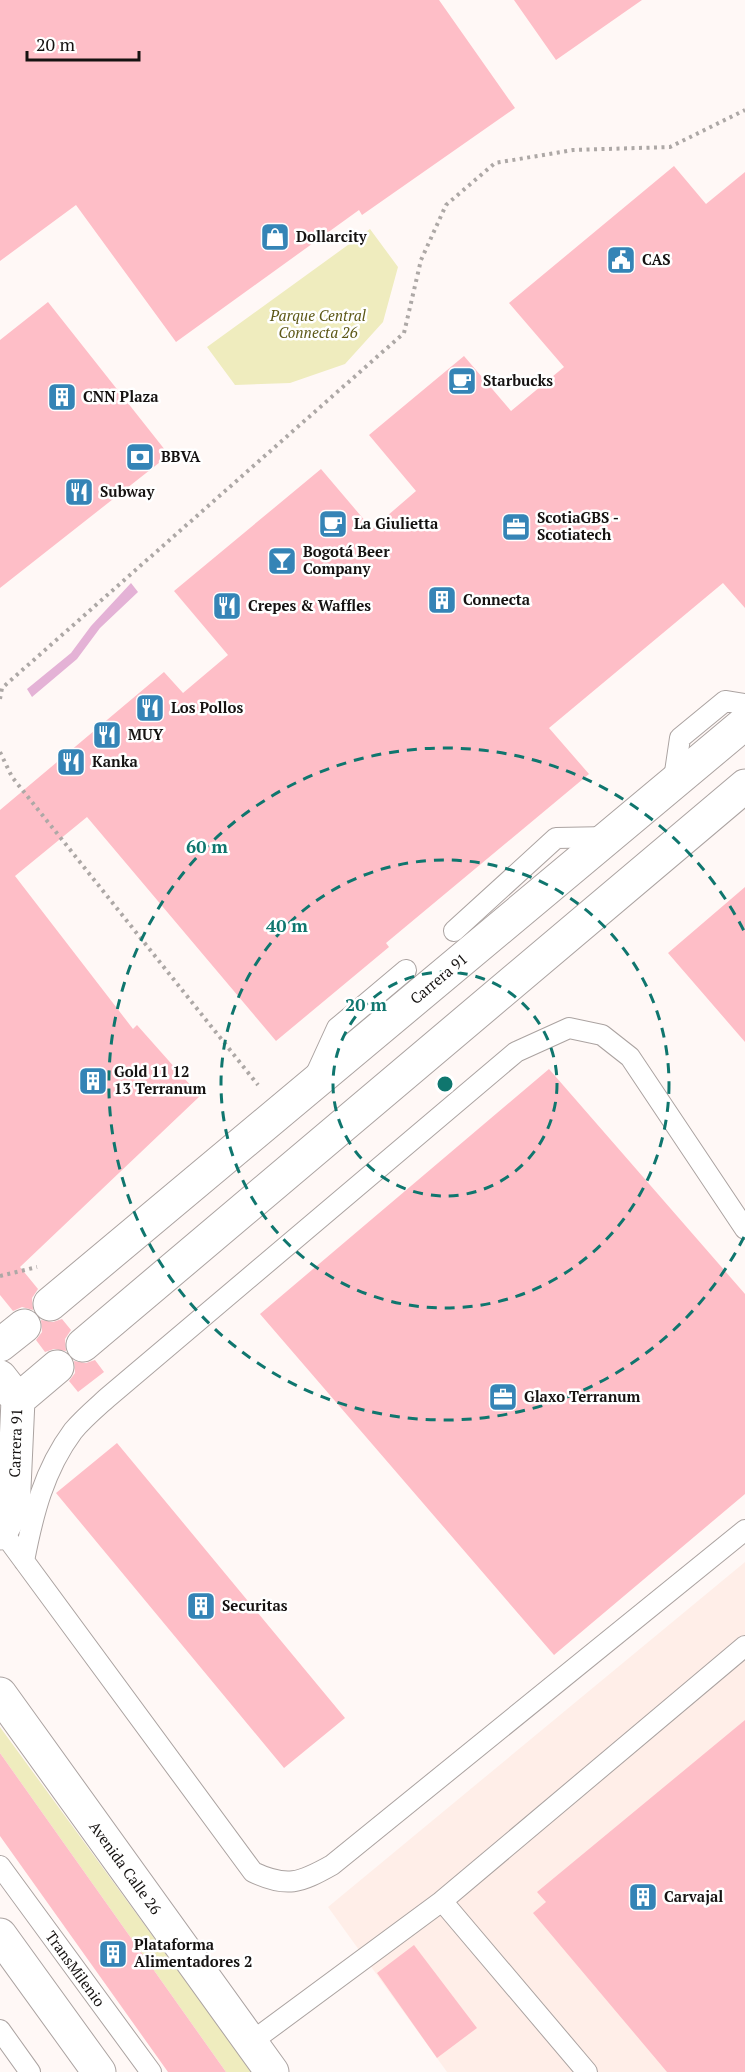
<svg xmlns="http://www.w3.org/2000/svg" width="745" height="2072" viewBox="0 0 745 2072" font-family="'PT Serif',serif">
  <rect width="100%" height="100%" fill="#fff8f6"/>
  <path fill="#ffeee8" d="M745,1562V2072H447L328,1907Z"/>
  <path fill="#efecbe" d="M370,229L398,267L383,322L345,364L290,383L235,385L207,347Z
    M0,1727L252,2072H226L0,1753Z"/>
  <path fill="#e4b2d6" d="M131,583L138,592L100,628L77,659L32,697L27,689L71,653L91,626Z"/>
  <path fill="#febec7" d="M0,0H439L515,108L362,215L359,210L176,342L76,205L0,261Z
    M514,0H642L556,60Z
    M674,166L706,204L745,172V608L723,583L549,728L589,774L386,943L389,947L276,1041L87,817L15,876L133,1029L137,1025L200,1096L20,1267L38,1289L32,1298L33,1310L22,1307L13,1311L0,1295V810L164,672L183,693L228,655L174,591L321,469L372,529L416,491L369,435L464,356L511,411L564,367L509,303Z
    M48,302L169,455L0,588V340Z
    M745,887V1042L668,953Z
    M549,1069L745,1294V1494L554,1655L260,1314Z
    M62,1319L71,1330L65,1339L66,1351L54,1349L45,1352L36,1340L42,1332L41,1320L53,1322Z
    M95,1360L104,1372L78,1392L69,1381L75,1373L74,1361L86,1363Z
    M117,1443L345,1718L284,1768L56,1493Z
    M745,1720V2072H667L533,1913L546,1902L537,1892Z
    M0,1753L226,2072H168L0,1836Z
    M414,1945L477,2028L437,2058L377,1973Z"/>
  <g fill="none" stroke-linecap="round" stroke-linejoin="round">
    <g stroke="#aba3a1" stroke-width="22">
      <path id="lane" d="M677,780L675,772L680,738L725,701L745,704
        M454,931L556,838L609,837
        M315,1076L337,1028L406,970
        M2,1531L253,1872C287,1888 300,1883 332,1865L745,1530
        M24,1561C33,1514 44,1470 73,1431C83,1419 96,1408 107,1398L516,1052L569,1028L602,1035L630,1057L745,1229
        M0,1866L151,2072
        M442,1901L587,2072
        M0,2030L30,2072
        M250,2043L442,1901L745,1646"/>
    </g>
    <g stroke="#aba3a1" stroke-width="35">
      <path id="street" d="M50,1304L745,723
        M0,1345L24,1326
        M83,1345L745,786
        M0,1377L18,1400
        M0,1533L13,1510L18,1400L57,1367"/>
    </g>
    <g stroke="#aba3a1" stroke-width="35">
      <path id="primary" d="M0,1694L272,2072
        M0,1935L99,2072"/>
    </g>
    <path stroke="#ada8a6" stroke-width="4" stroke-dasharray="3 4.5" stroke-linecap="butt" d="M0,699L2,688L404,333L421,260L446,205L495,163L573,150L670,147L745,110
      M0,752L12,777L258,1085
      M0,1276L37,1267"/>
    <use href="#lane" stroke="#fff" stroke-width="20"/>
    <use href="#street" stroke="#fff" stroke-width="33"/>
    <use href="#primary" stroke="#fff" stroke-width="33"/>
  </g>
  <g fill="none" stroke="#0f766e" stroke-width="3" stroke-dasharray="10 8">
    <circle cx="445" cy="1084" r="112"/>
    <circle cx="445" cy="1084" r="224"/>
    <path d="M744 1237A336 336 0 1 1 744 931"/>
  </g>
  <defs>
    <g id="shop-square" transform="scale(1.5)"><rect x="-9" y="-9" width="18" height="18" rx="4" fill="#3584b6" stroke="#fff"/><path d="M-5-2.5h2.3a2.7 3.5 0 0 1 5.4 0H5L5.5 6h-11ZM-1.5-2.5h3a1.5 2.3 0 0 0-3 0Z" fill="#fff"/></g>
    <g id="civic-square" transform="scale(1.5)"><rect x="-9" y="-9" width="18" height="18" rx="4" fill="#3584b6" stroke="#fff"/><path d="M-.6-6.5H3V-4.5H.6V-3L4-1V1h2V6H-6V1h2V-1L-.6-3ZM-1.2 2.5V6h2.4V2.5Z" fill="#fff"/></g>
    <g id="cafe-square" transform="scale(1.5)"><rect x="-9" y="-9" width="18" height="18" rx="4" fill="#3584b6" stroke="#fff"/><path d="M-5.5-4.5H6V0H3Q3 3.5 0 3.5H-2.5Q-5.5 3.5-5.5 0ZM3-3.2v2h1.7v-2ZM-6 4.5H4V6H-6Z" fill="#fff"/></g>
    <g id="building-square" transform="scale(1.5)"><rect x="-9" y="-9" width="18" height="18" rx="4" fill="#3584b6" stroke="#fff"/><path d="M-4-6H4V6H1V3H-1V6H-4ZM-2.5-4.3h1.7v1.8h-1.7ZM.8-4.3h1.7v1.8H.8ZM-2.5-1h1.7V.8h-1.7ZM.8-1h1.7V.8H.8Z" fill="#fff"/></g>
    <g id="bank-square" transform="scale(1.5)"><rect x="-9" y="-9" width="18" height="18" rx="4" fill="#3584b6" stroke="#fff"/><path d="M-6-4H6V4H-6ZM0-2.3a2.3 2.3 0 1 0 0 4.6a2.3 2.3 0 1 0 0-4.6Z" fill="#fff"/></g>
    <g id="restaurant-square" transform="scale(1.5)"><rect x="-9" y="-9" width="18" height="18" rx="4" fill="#3584b6" stroke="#fff"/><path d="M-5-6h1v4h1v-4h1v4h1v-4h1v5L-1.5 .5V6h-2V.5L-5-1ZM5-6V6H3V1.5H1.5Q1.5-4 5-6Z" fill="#fff"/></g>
    <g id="office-square" transform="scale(1.5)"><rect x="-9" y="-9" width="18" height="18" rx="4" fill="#3584b6" stroke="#fff"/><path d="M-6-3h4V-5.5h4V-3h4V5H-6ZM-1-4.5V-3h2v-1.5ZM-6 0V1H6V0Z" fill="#fff"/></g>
    <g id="bar-square" transform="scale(1.5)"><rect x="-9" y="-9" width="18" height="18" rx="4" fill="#3584b6" stroke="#fff"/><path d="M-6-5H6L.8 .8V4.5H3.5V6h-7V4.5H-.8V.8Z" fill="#fff"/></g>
  </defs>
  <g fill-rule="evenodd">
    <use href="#shop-square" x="275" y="237"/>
    <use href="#civic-square" x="621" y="260"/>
    <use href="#cafe-square" x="462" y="381"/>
    <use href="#building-square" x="62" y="397"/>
    <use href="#bank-square" x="140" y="457"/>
    <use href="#restaurant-square" x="79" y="492"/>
    <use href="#cafe-square" x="333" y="524"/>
    <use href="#office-square" x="516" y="527"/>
    <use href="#bar-square" x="282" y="561"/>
    <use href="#building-square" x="442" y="600"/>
    <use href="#restaurant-square" x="227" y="606"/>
    <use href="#restaurant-square" x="150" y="708"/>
    <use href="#restaurant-square" x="107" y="735"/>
    <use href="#restaurant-square" x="71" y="762"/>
    <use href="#building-square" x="93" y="1081"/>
    <use href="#office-square" x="503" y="1397"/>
    <use href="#building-square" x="201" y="1606"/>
    <use href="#building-square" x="643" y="1897"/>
    <use href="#building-square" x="113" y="1954"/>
  </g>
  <g text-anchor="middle" stroke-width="5" stroke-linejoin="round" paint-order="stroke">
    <g font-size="15" font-weight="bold" fill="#151211" stroke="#fff" text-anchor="start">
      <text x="296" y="242">Dollarcity</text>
      <text x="642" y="265">CAS</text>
      <text x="483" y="386">Starbucks</text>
      <text x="83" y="402">CNN Plaza</text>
      <text x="161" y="462">BBVA</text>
      <text x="100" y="497">Subway</text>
      <text x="537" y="523">ScotiaGBS -<tspan x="537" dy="17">Scotiatech</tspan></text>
      <text x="354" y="529">La Giulietta</text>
      <text x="303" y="557">Bogotá Beer<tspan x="303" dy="17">Company</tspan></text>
      <text x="463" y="605">Connecta</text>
      <text x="248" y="611">Crepes &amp; Waffles</text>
      <text x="171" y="713">Los Pollos</text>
      <text x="128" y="740">MUY</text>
      <text x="92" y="767">Kanka</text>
      <text x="114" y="1077">Gold 11 12<tspan x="114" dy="17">13 Terranum</tspan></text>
      <text x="524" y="1402">Glaxo Terranum</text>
      <text x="222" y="1611">Securitas</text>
      <text x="664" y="1902">Carvajal</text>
      <text x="134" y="1950">Plataforma<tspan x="134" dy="17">Alimentadores 2</tspan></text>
    </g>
    <g font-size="15" font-style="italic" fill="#5d5817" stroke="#fff">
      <text x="318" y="321">Parque Central<tspan x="318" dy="17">Connecta 26</tspan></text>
    </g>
    <g font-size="15" fill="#151211" stroke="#fff">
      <text transform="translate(439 979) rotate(-40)" y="5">Carrera 91</text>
      <text transform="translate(16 1443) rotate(-88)" y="5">Carrera 91</text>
      <text transform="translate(125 1868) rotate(54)" y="5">Avenida Calle 26</text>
      <text transform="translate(75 1969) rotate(54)" y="5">TransMilenio</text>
    </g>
  </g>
  <circle cx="445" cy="1084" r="9" fill="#0f766e" stroke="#fff" stroke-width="3"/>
  <g font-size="18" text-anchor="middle" font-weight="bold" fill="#0f766e" stroke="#fff" stroke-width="5" stroke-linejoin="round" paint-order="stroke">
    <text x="207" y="853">60 m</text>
    <text x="287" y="932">40 m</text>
    <text x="366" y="1011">20 m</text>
  </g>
  <path d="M27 51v9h112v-9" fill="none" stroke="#151211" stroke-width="3"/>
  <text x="36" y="51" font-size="18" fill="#151211" stroke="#ffffff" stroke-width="4.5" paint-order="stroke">20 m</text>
</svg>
